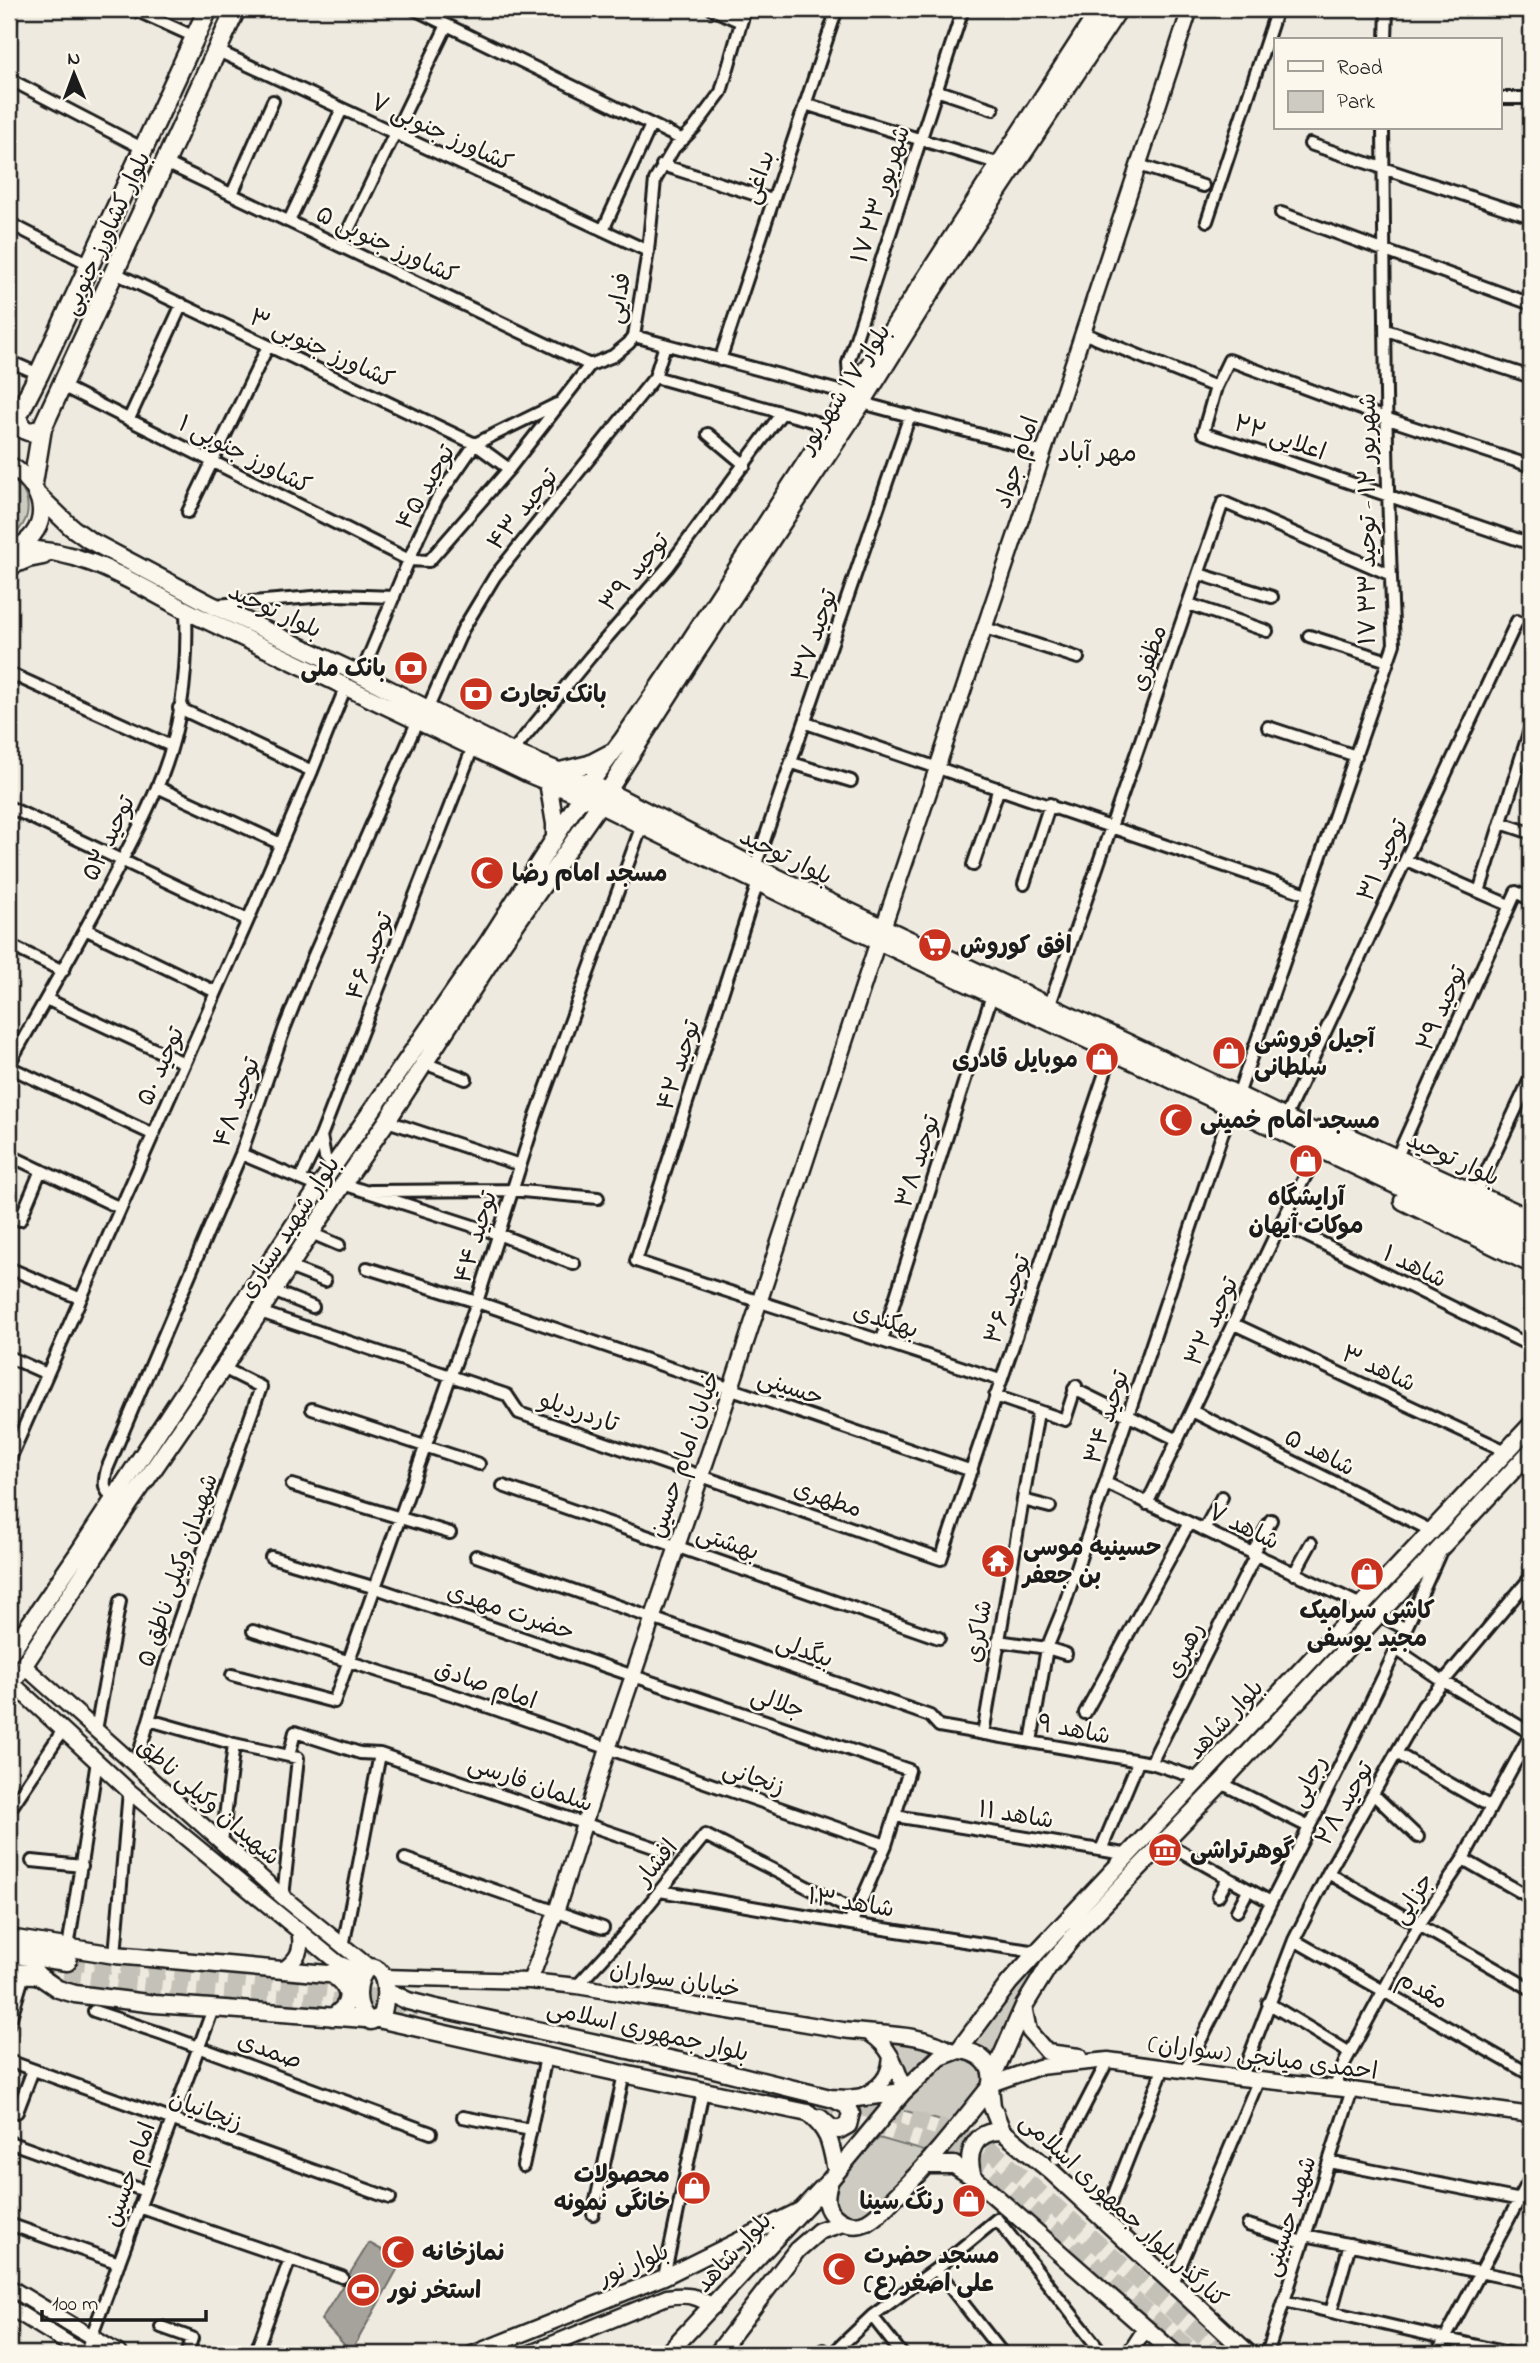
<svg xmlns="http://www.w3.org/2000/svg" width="1540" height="2363" viewBox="0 0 1540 2363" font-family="'Indie Flower','Playpen Sans Arabic',sans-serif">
  <rect width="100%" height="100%" fill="#eeeadf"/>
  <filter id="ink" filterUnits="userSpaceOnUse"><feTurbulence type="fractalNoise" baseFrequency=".0143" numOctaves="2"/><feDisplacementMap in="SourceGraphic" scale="14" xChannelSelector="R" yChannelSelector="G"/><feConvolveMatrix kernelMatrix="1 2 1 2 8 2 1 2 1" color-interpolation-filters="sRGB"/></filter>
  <g filter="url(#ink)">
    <path fill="#ceccc2" stroke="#75746f" stroke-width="2" d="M9,478C34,492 34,523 9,538Z
      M1048,1949L1021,2003L997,2061L983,2047L969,2042Z
      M886,2037L937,2045L906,2077Z
      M963,2057C977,2063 986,2071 984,2087L952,2124L899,2109L946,2062Z
      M879,2138L928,2152L866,2215C856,2218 848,2217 840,2209C818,2187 864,2153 879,2138Z"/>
    <path fill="#a6a39d" stroke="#6f6d69" stroke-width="2" d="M369,2243L402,2261L351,2352L321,2320Z"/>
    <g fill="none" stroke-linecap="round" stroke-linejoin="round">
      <path stroke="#c4c1b8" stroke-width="18" stroke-dasharray="18 9" stroke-linecap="butt" d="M67,1961L338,1989L419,2009
        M36,1974L187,1991L336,2003L359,2009
        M832,2101C888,2113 944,2124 994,2153L1223,2354
        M790,2102L835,2112L958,2152L986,2168L1194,2354"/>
      <g stroke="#1c1c1c" stroke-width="16">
        <path id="minor" d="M133,9L195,37
          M414,9L683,140
          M712,9L741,22
          M1530,9L1531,15
          M9,32L12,9
          M1386,40L1387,9
          M218,51L648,251
          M9,79L142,148
          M936,90L993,109
          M1500,98H1531
          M805,104L1000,164
          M1310,144L1531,217
          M166,163L590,365
          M662,165L772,200
          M1139,165L1203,186
          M232,194L273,101
          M1281,213L1531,304
          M289,221L342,109
          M1207,221L1277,9
          M9,223L89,264
          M603,230L651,125
          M341,245L447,25
          M113,272L475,444L509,469
          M1386,330L1531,377
          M1083,333L1216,387
          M634,336L850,394L848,363L963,9
          M720,360L837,9
          M9,361L39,374
          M655,377L812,421L827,428
          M62,386L409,560L429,561L509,469L590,365L613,356L629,343L634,336L648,251L655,180L674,148L695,127L721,92L745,9
          M862,403L1044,452
          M129,419L182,304
          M708,434L745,465
          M1531,466L1388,419L1229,360L1216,387L1203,433L1531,544
          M188,512L268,346
          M1199,574L1272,597
          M1189,604L1267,631
          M216,605L337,595L394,597
          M985,628L1078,658
          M1309,636L1388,661
          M9,673L171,746
          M361,675L419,536L437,499L475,444L557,404
          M179,708L312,771
          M427,710L463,629L495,576L655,377L665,345
          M806,723L1307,894
          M1268,727L1356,756
          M512,752L590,657L668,567L781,414
          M792,763L851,781
          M157,787L281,844
          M9,807L248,920
          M1501,823L1531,833
          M1406,860L1509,905
          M973,865L999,788
          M755,867L910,415
          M758,882L636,1261C757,1302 879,1339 1000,1380
          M1024,884L1050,804
          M1479,892L1531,726
          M85,929L216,992
          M9,945L63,971
          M46,999L184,1063
          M1049,1007L1223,502L1391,575
          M424,1063L466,1079
          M9,1064C43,1004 78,944 110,883C129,847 148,811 163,773C182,723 188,665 186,611
          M9,1067L152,1134
          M1238,1095L1394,644C1385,473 1385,300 1383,128
          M1285,1118L1517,621
          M387,1121L520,1165
          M321,1136L325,1157L333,1167
          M241,1154L319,1187
          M9,1155L120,1208
          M1397,1157L1516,892L1531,900
          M300,1179L321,1136L473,747
          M343,1184L498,1234L574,1264
          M370,1191L511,1190L598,1198
          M1476,1194L1531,1077
          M20,1220L41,1170
          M1281,1223L1531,1346
          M311,1233L339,1245
          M289,1267L325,1281
          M9,1268L79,1298
          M367,1268L477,1302L972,1471
          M273,1291L313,1307
          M260,1312L507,1395L519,1413L941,1559L1112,1052
          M1234,1324L1506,1451
          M882,1340L992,995
          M9,1357L47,1374
          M1074,1389L1178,1440
          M995,1396L1065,1420L1076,1386
          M312,1409L479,1464
          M1192,1411L1430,1530
          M9,1461L248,920L312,771L346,686
          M1106,1483L1363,1606
          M292,1485L450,1533
          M503,1486L939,1638
          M113,1498C102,1488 104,1482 107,1469L241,1154L285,1027L311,962L418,720
          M1023,1500L1050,1507
          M1147,1504L1281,1223L1319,1150
          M1204,1530L1222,1497
          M1252,1554L1271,1520
          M476,1556L930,1716L939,1726L1151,1763L1200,1779
          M271,1557L376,1588L909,1770L886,1845L851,1924
          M1294,1574L1311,1543
          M1379,1615L1406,1629
          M253,1631L463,1698L886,1845
          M998,1641L1047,1648L1066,1654
          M232,1675L334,1702L477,1302L536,1116L642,825
          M1085,1713L1189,1523
          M149,1720L234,1744L298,1758L283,1897
          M96,1730L120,1601
          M983,1734L1038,1412
          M1031,1742L1047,1648L1063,1609L1231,1108
          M1396,1753L1491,1807
          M289,1756L295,1732L360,1753L380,1754L668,1852
          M1151,1763L1255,1556
          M135,1767L178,1623L261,1387L223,1368
          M1221,1783L1309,1827
          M1374,1795L1418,1837
          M9,1811L63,1730
          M895,1816L1130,1855
          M222,1842L234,1744
          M1164,1842L1271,1902
          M1101,1850L1138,1762
          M405,1859L603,1928
          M1463,1859L1531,1898
          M32,1861L82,1866
          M1328,1873L1531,1989
          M660,1891L851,1924L1037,1952
          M1218,1896L1228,1878
          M1237,1911L1248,1890
          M1294,1940L1531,2075
          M343,1947L380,1754
          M68,1948L97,1761
          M115,1955L129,1791
          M577,1986L624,1935L705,1835L848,1908L852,1913L851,1924
          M1268,2003L1350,2053
          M94,2011L163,2034L431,2133
          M9,2024L24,1974
          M9,2061L390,2198
          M1186,2069C1272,1899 1362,1730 1439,1555
          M1241,2078L1294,1940L1328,1873L1423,1706L1531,1577
          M1334,2089L1345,2062L1419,1925L1463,1859L1531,1733L1443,1681L1396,1649
          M17,2112L33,2070
          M463,2117L531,2130
          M9,2142L145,2191
          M1057,2159L1108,2060
          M1329,2162L1531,2202
          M523,2166L546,2057
          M1110,2204L1164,2067
          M139,2207L342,2277
          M593,2214L624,2074
          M9,2224L119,2263
          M1248,2225L1303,2242
          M1305,2235L1531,2283
          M936,2269L1003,2354
          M664,2277L703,2091
          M1172,2285L1259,2079
          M1284,2301L1512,2354
          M1331,2312L1350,2244
          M872,2316L902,2354
          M161,2327L192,2338L187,2354
          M85,2354L213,2009
          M255,2354L290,2259
          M819,2354L823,2350L828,2354
          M832,2354L872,2316L936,2269L997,2219L1103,2354
          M1267,2354L1352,2090
          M1437,2354L1531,2177"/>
      </g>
      <g stroke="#1c1c1c" stroke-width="19">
        <path id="tertiary" d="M883,928L1037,472L1190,9
          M23,1665L283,1897L369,1967
          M12,1683L129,1791L338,1963L363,1974
          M284,1969C299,1958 303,1949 299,1930
          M383,1977L530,1981L577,1986L843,2030C880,2035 921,2031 954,2052
          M530,1981L556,1912L608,1749L731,1388L878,941
          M1024,2006L1029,2031L1047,2052L1079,2056
          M870,2034C891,2047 897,2068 905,2091
          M991,2084L1039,2067L1108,2060L1241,2078L1352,2090L1531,2115
          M860,2097C879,2088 890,2078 891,2056
          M9,2287L120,2354
          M9,2307L85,2354
          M472,2354L664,2277L800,2210
          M528,2354L667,2297C686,2294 697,2295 713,2307
          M1129,2354L1146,2328"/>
      </g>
      <g stroke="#1c1c1c" stroke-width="21">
        <path id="secondary" d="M9,465C45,486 56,527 14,550
          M39,496L71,527L89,540L212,605L361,675L512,752L607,791L755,867L1238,1095L1531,1237
          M17,549C92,548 143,591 208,621C315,672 422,723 529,774L582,796L878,941L1531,1249
          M9,567L28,559L43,556
          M560,771L589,764L610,753
          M548,782L555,824V838
          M1322,1129L1331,1128L1531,1219
          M1403,1201L1531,1264
          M9,1654L79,1552L319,1187L489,941L590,783L623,739L686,647L1100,9
          M9,1688L128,1506L223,1368L343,1184L387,1121L501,945L599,805L696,653L862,403L928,297L1119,9
          M9,1938L115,1955L361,1977
          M369,1967C390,1967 386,2002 382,2016L371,2021C354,2011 354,1980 369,1967Z
          M330,1973C351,1987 355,2003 332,2017
          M36,1974L58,1989L75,1994L155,2004L366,2019
          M385,1990L408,2001L432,2007L706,2067L830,2098L848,2099L903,2092
          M378,2019L624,2074L808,2113C830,2131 831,2144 836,2171
          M959,2050L1009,1983L1037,1952L1531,1425
          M959,2050C978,2051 997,2065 990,2087C961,2123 933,2160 899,2193C889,2203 880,2215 867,2222C856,2227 842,2225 833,2215C823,2205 826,2192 830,2180L903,2092L940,2057Z
          M992,2078L1024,2006L1048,1967L1081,1928L1221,1783L1531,1451
          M990,2087L992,2106L1002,2131L1051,2171L1249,2354
          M820,2118L831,2128L839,2130L848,2125L851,2113L846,2105L834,2099
          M928,2165H954L973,2177L1175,2354
          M973,2177C965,2153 974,2131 1002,2131
          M667,2354L828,2182
          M717,2354L797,2250L819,2231L843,2223"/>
      </g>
      <g stroke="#1c1c1c" stroke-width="23">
        <path id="primary" d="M18,415C18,430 30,436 42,428
          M9,421L18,415L39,374L208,9
          M33,483L42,428L236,9
          M9,1953L67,1961
          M9,1973L36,1974"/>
      </g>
      <use href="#minor" stroke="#fbf7ec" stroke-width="10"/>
      <use href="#tertiary" stroke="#fbf7ec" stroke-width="14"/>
      <use href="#secondary" stroke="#fbf7ec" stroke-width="16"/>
      <use href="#primary" stroke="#fbf7ec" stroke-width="18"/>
    </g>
  </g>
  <defs>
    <g id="bank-disc" transform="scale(1.75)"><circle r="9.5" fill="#c8321e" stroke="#fbf7ec"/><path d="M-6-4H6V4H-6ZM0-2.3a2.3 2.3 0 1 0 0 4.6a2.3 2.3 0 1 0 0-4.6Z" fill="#fff"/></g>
    <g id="mosque-disc" transform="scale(1.75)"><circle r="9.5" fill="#c8321e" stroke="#fbf7ec"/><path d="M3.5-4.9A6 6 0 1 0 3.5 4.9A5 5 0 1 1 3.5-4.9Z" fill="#fff"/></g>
    <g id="supermarket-disc" transform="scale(1.75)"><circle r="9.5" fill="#c8321e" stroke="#fbf7ec"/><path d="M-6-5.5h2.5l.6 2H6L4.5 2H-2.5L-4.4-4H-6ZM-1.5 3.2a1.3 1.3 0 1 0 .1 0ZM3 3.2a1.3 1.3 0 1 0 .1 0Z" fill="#fff"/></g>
    <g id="shop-disc" transform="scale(1.75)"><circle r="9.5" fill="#c8321e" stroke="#fbf7ec"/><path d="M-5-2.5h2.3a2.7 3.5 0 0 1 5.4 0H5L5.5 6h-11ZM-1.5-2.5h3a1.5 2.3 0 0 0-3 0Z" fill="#fff"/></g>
    <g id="temple-disc" transform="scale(1.75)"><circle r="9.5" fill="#c8321e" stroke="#fbf7ec"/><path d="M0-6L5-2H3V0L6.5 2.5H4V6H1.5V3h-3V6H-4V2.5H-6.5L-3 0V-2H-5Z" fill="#fff"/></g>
    <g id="museum-disc" transform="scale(1.75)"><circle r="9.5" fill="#c8321e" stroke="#fbf7ec"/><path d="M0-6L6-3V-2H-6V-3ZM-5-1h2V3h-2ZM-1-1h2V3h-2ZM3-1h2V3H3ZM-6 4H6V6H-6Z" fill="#fff"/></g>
    <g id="stadium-disc" transform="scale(1.75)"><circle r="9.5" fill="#c8321e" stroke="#fbf7ec"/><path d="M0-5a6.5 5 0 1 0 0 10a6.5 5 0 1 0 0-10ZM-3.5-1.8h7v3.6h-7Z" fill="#fff"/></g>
  </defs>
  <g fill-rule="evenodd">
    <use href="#bank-disc" x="411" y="668"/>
    <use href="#bank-disc" x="476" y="694"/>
    <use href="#mosque-disc" x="487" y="873"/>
    <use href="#supermarket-disc" x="935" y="945"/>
    <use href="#shop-disc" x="1229" y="1053"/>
    <use href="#shop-disc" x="1102" y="1059"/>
    <use href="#mosque-disc" x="1176" y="1120"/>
    <use href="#shop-disc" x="1306" y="1161"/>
    <use href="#temple-disc" x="998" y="1561"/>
    <use href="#shop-disc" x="1367" y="1574"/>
    <use href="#museum-disc" x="1165" y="1850"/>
    <use href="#shop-disc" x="694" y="2188"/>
    <use href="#shop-disc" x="969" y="2201"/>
    <use href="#mosque-disc" x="398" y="2252"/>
    <use href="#mosque-disc" x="839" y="2269"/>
    <use href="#stadium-disc" x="363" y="2290"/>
  </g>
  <g text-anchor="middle" stroke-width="5" stroke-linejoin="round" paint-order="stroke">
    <g font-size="24" fill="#1c1c1c" stroke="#fbf7ec">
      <text transform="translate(442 132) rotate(25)" y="8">کشاورز جنوبی ۷</text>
      <text transform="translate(758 177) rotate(-71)" y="8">بداغی</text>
      <text transform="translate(880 194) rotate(-72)" y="8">۱۷ شهریور ۲۳</text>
      <text transform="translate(106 233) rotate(-65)" y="8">بلوار کشاورز جنوبی</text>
      <text transform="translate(387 244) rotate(25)" y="8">کشاورز جنوبی ۵</text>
      <text transform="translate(618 298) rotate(-80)" y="8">فدایی</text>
      <text transform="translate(322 348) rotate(25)" y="8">کشاورز جنوبی ۳</text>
      <text transform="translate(844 388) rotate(-57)" y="8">بلوار ۱۷ شهریور</text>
      <text transform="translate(1280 437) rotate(19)" y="8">اعلایی ۲۲</text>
      <text transform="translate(245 454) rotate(27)" y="8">کشاورز جنوبی ۱</text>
      <text transform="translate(1016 462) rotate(-72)" y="8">امام جواد</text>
      <text transform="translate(425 487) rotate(-60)" y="8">توحید ۴۵</text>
      <text transform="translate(522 509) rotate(-51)" y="8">توحید ۴۳</text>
      <text transform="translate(1367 519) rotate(-90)" y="8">۱۷ شهریور ۱۲ - توحید ۳۳</text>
      <text transform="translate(634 572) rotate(-50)" y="8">توحید ۳۹</text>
      <text transform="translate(275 610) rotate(25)" y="8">بلوار توحید</text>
      <text transform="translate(814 635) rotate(-71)" y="8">توحید ۳۷</text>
      <text transform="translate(1148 658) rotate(-71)" y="8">مظفری</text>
      <text transform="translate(108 838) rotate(-64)" y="8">توحید ۵۲</text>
      <text transform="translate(786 856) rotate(26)" y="8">بلوار توحید</text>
      <text transform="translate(1382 860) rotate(-65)" y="8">توحید ۳۱</text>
      <text transform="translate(369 956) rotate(-69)" y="8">توحید ۴۶</text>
      <text transform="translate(1441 1008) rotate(-66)" y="8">توحید ۲۹</text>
      <text transform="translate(678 1065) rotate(-72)" y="8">توحید ۴۲</text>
      <text transform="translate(160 1066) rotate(-66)" y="8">توحید ۵۰</text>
      <text transform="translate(236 1102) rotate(-70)" y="8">توحید ۴۸</text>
      <text transform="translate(1453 1158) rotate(25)" y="8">بلوار توحید</text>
      <text transform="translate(917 1161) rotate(-72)" y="8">توحید ۳۸</text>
      <text transform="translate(289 1227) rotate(-57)" y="8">بلوار شهید ستاری</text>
      <text transform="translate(475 1237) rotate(-73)" y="8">توحید ۴۴</text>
      <text transform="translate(1415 1266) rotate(26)" y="8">شاهد ۱</text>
      <text transform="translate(1007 1299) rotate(-70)" y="8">توحید ۳۶</text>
      <text transform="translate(886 1320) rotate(18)" y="8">بهکندی</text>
      <text transform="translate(1211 1321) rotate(-65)" y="8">توحید ۳۲</text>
      <text transform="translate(1379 1368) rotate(25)" y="8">شاهد ۳</text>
      <text transform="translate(791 1387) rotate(19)" y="8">حسینی</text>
      <text transform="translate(579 1411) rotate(19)" y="8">تاردردیلو</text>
      <text transform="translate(1106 1417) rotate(-72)" y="8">توحید ۳۴</text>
      <text transform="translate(1320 1452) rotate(27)" y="8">شاهد ۵</text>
      <text transform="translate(684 1454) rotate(-71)" y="8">خیابان امام حسین</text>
      <text transform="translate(828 1498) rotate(19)" y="8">مطهری</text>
      <text transform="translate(1244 1526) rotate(26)" y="8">شاهد ۷</text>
      <text transform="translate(728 1542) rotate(19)" y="8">بهشتی</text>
      <text transform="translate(177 1570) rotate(-71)" y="8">شهیدان وکیلی ناطق ۵</text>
      <text transform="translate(511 1611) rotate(19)" y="8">حضرت مهدی</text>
      <text transform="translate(978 1631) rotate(-80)" y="8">شاکری</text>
      <text transform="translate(805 1650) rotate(20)" y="8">بیگدلی</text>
      <text transform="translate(1184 1650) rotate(-64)" y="8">رهبری</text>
      <text transform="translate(486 1684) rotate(19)" y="8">امام صادق</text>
      <text transform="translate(778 1702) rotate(19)" y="8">جلالی</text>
      <text transform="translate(1225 1719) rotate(-47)" y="8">بلوار شاهد</text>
      <text transform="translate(1074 1729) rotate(11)" y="8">شاهد ۹</text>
      <text transform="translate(754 1777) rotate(19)" y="8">زنجانی</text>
      <text transform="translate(1308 1781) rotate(-64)" y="8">رجایی</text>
      <text transform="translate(531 1783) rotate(19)" y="8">سلمان فارسی</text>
      <text transform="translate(209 1801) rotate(41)" y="8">شهیدان وکیلی ناطق</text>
      <text transform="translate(1344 1803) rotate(-60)" y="8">توحید ۲۸</text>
      <text transform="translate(1016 1814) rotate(9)" y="8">شاهد ۱۱</text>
      <text transform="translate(656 1862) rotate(-51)" y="8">افشار</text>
      <text transform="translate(1412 1898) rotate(-57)" y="8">جزایی</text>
      <text transform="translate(851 1902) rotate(9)" y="8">شاهد ۱۳</text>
      <text transform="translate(675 1979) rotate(9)" y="8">خیابان سواران</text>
      <text transform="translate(1423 1989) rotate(30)" y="8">مقدم</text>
      <text transform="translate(648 2030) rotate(13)" y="8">بلوار جمهوری اسلامی</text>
      <text transform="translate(270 2050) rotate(20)" y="8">صمدی</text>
      <text transform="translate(1263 2057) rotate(7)" y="8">احمدی میانجی (سواران)</text>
      <text transform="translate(206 2110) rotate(20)" y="8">زنجانیان</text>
      <text transform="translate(129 2174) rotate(-70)" y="8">امام حسین</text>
      <text transform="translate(1124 2210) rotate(43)" y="8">کنارگذر بلوار جمهوری اسلامی</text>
      <text transform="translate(1289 2216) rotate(-72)" y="8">شهید حسینی</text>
      <text transform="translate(733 2252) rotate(-47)" y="8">بلوار شاهد</text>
      <text transform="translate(633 2264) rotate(-23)" y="8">بلوار نور</text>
    </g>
    <g font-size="24" font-weight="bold" fill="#1c1c1c" stroke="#fbf7ec" text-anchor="start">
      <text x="386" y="676" text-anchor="end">بانک ملی</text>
      <text x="500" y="702">بانک تجارت</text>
      <text x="512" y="881">مسجد امام رضا</text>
      <text x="960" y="953">افق کوروش</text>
      <text x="1254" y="1047">آجیل فروشی<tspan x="1254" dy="28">سلطانی</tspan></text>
      <text x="1078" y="1067" text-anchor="end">موبایل قادری</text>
      <text x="1200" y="1128">مسجد امام خمینی</text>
      <text x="1306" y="1205" text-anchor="middle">آرایشگاه<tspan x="1306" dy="28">موکات آیهان</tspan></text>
      <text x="1023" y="1555">حسینیه موسی<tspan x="1023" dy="28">بن جعفر</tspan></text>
      <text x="1367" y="1618" text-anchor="middle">کاشی سرامیک<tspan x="1367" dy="28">مجید یوسفی</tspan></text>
      <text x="1190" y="1858">گوهرتراشی</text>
      <text x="670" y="2182" text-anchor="end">محصولات<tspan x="670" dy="28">خانگی نمونه</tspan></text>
      <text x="944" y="2209" text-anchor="end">رنگ سینا</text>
      <text x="422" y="2260">نمازخانه</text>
      <text x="864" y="2263">مسجد حضرت<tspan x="864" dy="28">علی اصغر (ع)</tspan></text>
      <text x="388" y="2298">استخر نور</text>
    </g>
    <g font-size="26" fill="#1c1c1c" stroke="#fbf7ec">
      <text x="1097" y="461">مهر آباد</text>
    </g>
  </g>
  <rect width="1540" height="2363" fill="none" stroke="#fbf7ec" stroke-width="35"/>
  <rect x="18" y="18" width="1505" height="2328" fill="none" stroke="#1c1c1c" stroke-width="2.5" filter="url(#ink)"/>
  <rect x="1274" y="38" width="228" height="91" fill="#fbf7ec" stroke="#a29f99" stroke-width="2"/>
  <rect x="1288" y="61" width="35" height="10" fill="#fbf7ec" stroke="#a29f99" stroke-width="2"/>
  <text x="1337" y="74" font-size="21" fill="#1c1c1c">Road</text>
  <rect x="1288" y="91" width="35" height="21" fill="#ceccc2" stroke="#a29f99" stroke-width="2"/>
  <text x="1337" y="108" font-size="21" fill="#1c1c1c">Park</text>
  <g transform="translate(74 74) rotate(359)" stroke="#fbf7ec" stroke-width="5" paint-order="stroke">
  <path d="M0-5L12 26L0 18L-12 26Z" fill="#1c1c1c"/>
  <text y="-10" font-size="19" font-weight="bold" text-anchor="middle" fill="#1c1c1c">N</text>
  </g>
  <path d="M42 2310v10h164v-10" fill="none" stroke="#1c1c1c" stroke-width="3.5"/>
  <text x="52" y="2310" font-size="21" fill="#1c1c1c" stroke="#fbf7ec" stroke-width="5" paint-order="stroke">100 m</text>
</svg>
